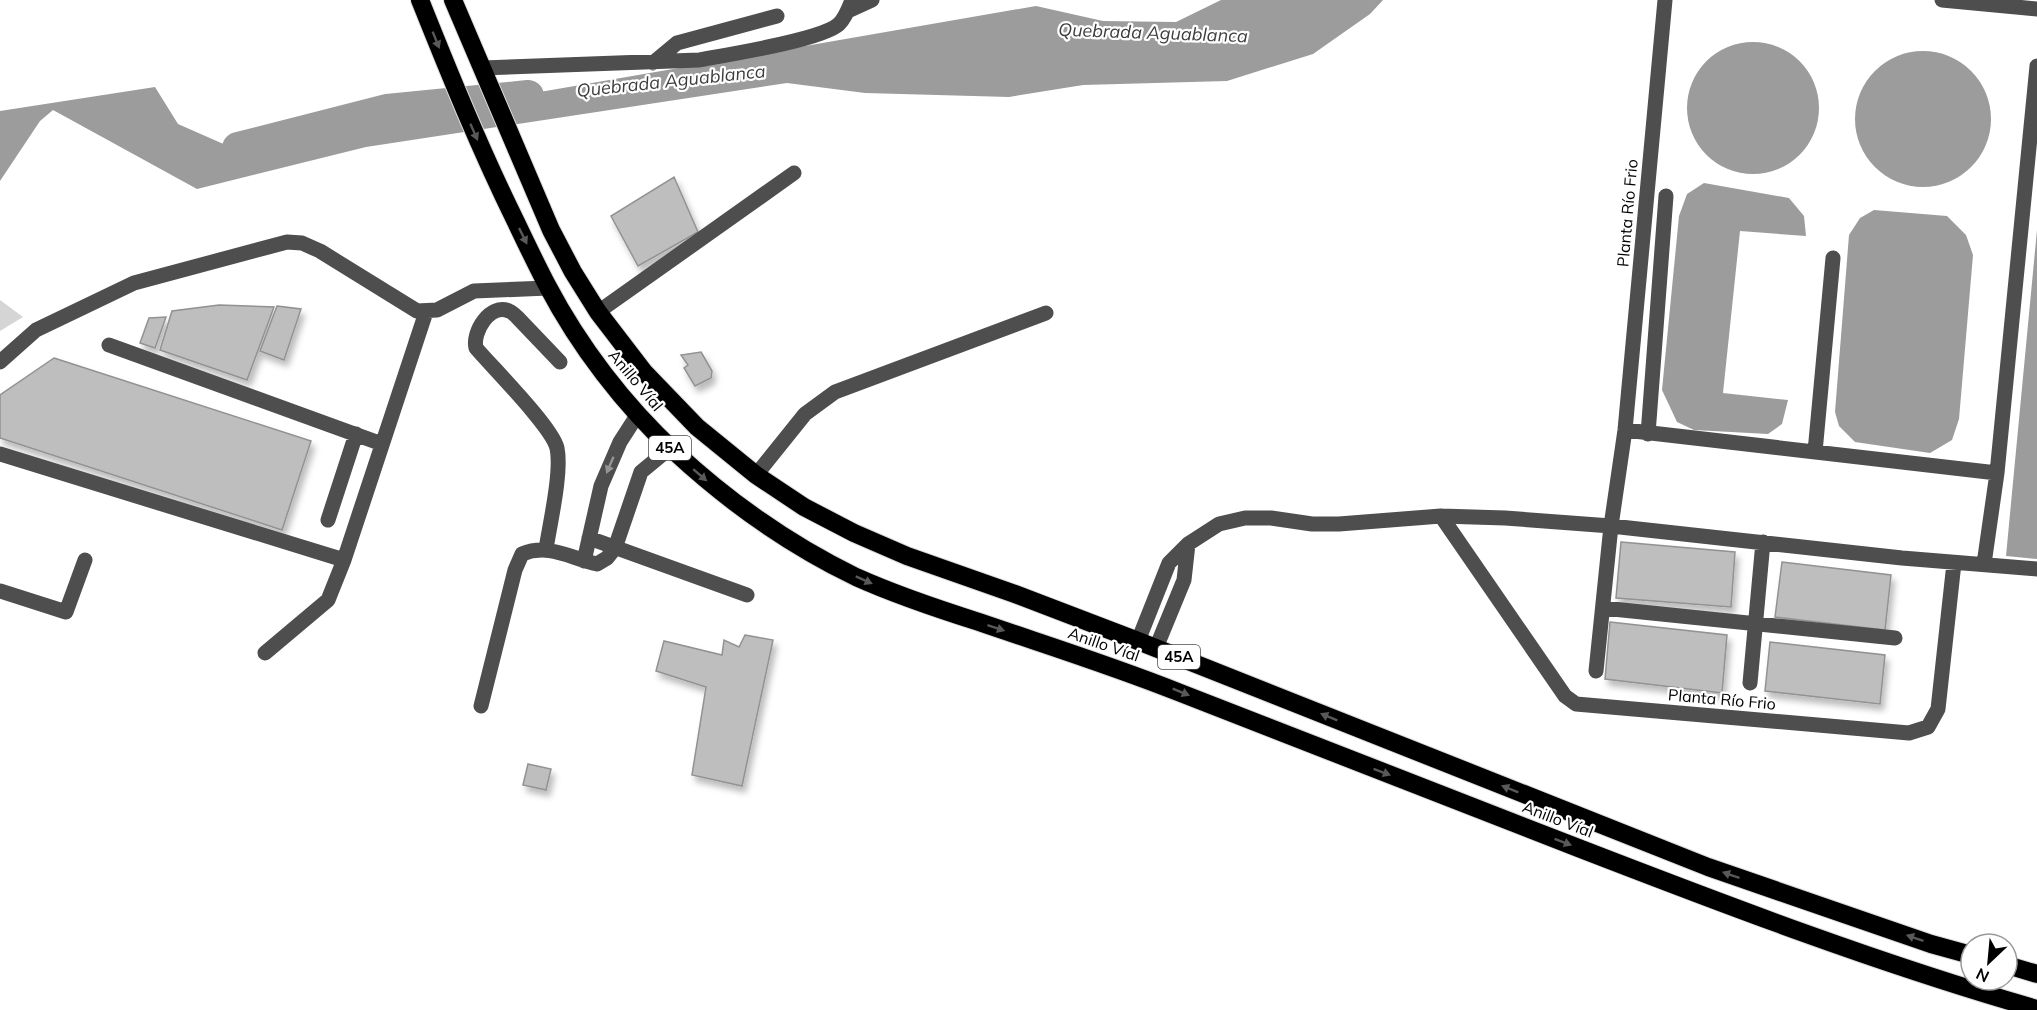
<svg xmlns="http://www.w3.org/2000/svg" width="2037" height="1010" viewBox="0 0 2037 1010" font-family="Mulish,sans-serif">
  <defs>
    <filter id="shadow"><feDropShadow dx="3.5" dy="6" stdDeviation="3" flood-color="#0004"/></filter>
  </defs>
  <rect width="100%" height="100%" fill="#fff"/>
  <path fill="#d5d5d5" d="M0,300L23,317L0,331Z"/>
  <path fill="#9c9c9c" d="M1221,0H1383L1370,14L1313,54L1227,81L1083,85L1009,97L865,93L787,83L366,147L197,189L53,110L40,121L0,181V111L155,87L178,124L228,146L1036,6L1103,21L1176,22Z
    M1687 108a66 66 0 1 1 132 0a66 66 0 1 1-132 0Z
    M1855 119a68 68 0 1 1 136 0a68 68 0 1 1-136 0Z
    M1704,183L1789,198L1804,216L1806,236L1740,231L1723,393L1788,400L1782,424L1768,434L1694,430L1677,422L1662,390L1679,216L1687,194Z
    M1874,210L1947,216L1966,235L1973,255L1959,419L1952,440L1930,453L1855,442L1839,426L1835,412L1849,235L1860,218Z
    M2037,230V559L2006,556Z"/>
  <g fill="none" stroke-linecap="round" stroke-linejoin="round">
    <path stroke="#9c9c9c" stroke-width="32" d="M238,148L387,110L528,96"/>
  </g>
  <path fill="#bebebe" stroke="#929292" stroke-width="1.5" filter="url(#shadow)" d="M674,177L698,232L638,266L611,216Z
    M219,305L274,307L247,380L160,350L172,311Z
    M277,306L301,309L284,360L260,351Z
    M166,317L155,348L140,343L149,318Z
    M701,352L712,371L711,378L695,386L684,368L688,365L681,355Z
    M54,358L311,441L282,530L0,438V395Z
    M1621,542L1735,552L1731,607L1616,598Z
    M1782,562L1891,575L1885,630L1775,617Z
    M1610,622L1727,635L1722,693L1605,679Z
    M745,635L773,640L742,786L692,775L706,687L656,671L664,641L722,655L724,640L739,647Z
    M1770,642L1885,655L1880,704L1765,691Z
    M528,764L551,769L546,790L523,785Z"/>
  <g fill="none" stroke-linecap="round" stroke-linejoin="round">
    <g stroke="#dbdbdb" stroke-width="20">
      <path id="highway" d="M420,0C450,75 480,149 516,222C526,243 536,264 547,285C579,346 624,405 675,452C729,502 790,545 856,577C896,595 938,609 979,622C1046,645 1113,666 1178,692C1313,745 1447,797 1581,849C1731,907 1883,965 2037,1009
        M453,0L551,230L573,272L598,312L644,372L697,427L756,475L804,507L854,533L907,556L1015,594L1138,641L1708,867L1931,944L1971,955
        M2007,965L2037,974"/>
    </g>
    <path stroke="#4e4e4e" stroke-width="15" d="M1942,0L2037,9
      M848,11L872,0
      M653,63L677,43L777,16
      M482,68L699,60C726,55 822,40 839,24C845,18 849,8 852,0
      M598,312L794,173
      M109,345L382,444
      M0,362L36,330L134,283L287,242L302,243L320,251L417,311L437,310L474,291L548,288
      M1625,430L1997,473
      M1648,434L1666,196
      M1815,452L1833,258
      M0,454L344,560
      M756,475L805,414L835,392L1046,313
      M1441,516L1565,696L1576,704L1909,733L1928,727L1938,709L1954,563
      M328,520L356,434
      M589,538L747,595
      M546,549C550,523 562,472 557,448C552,427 493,368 476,348C472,332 490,303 509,311C512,312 515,315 517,317L560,362
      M584,561L601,486L620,442L638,414
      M1984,564L1997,473L2037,66
      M0,591L66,612L85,560
      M1603,608L1895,638
      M1138,641L1169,563L1188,544L1219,524L1245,518H1271L1312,524H1339L1441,516L1505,518L1611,526L1902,558L2037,569
      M1156,648L1184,580L1188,544
      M265,653L328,600L344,560L426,312
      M1596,671L1611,526L1625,430L1665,0
      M1750,683L1763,542
      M481,706L515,570L522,554C549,543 570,558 597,564L607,558L615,548L641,472L670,448"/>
    <use href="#highway" stroke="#000" stroke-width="18"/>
  </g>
  <defs><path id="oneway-solid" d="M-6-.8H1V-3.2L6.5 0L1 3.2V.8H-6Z" transform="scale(1.5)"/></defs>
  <g fill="#595959">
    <use href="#oneway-solid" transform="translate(436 40) rotate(68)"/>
    <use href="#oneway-solid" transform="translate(474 132) rotate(66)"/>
    <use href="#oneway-solid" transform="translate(523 236) rotate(64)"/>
    <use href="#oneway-solid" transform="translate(700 475) rotate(41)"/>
    <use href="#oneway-solid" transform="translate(864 580) rotate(24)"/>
    <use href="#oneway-solid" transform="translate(996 628) rotate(18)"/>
    <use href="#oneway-solid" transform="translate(1181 692) rotate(22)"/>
    <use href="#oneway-solid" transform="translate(1329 717) rotate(-158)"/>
    <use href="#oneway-solid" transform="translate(1382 772) rotate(21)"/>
    <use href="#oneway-solid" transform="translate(1510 789) rotate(-158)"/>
    <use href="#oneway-solid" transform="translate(1563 842) rotate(21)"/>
    <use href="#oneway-solid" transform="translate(1731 875) rotate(-161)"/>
    <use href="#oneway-solid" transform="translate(1915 938) rotate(-161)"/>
  </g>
  <use fill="#959595" href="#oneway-solid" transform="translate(610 465) rotate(113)"/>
  <g text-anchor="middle" stroke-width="4.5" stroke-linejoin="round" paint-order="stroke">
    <g fill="#fff" stroke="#4c4c4c" stroke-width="1.5">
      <rect x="649" y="436" width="42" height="24" rx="4.5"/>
      <rect x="1158" y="645" width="42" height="24" rx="4.5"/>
    </g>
    <g font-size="15" font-weight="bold" fill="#000">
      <text x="670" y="453">45A</text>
      <text x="1179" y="662">45A</text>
    </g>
    <g font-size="16" fill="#000" stroke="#fff">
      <text transform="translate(1627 213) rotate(-85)" y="6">Planta Río Frio</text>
      <text transform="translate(636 380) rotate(50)" y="6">Anillo Víal</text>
      <text transform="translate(1104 644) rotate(19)" y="6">Anillo Víal</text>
      <text transform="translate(1722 699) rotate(5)" y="6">Planta Río Frio</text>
      <text transform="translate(1558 819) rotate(21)" y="6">Anillo Víal</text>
    </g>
    <g font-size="18" font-style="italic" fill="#3d3d3d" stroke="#fff">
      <text transform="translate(1153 33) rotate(2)" y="6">Quebrada Aguablanca</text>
      <text transform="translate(671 81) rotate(-6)" y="6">Quebrada Aguablanca</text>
    </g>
  </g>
  <g transform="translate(1989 962) rotate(206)"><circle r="28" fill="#ffffff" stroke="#999999" stroke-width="1.5"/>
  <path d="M0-4.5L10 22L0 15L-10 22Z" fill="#000000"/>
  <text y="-9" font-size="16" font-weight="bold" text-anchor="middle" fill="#000000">N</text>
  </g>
</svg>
